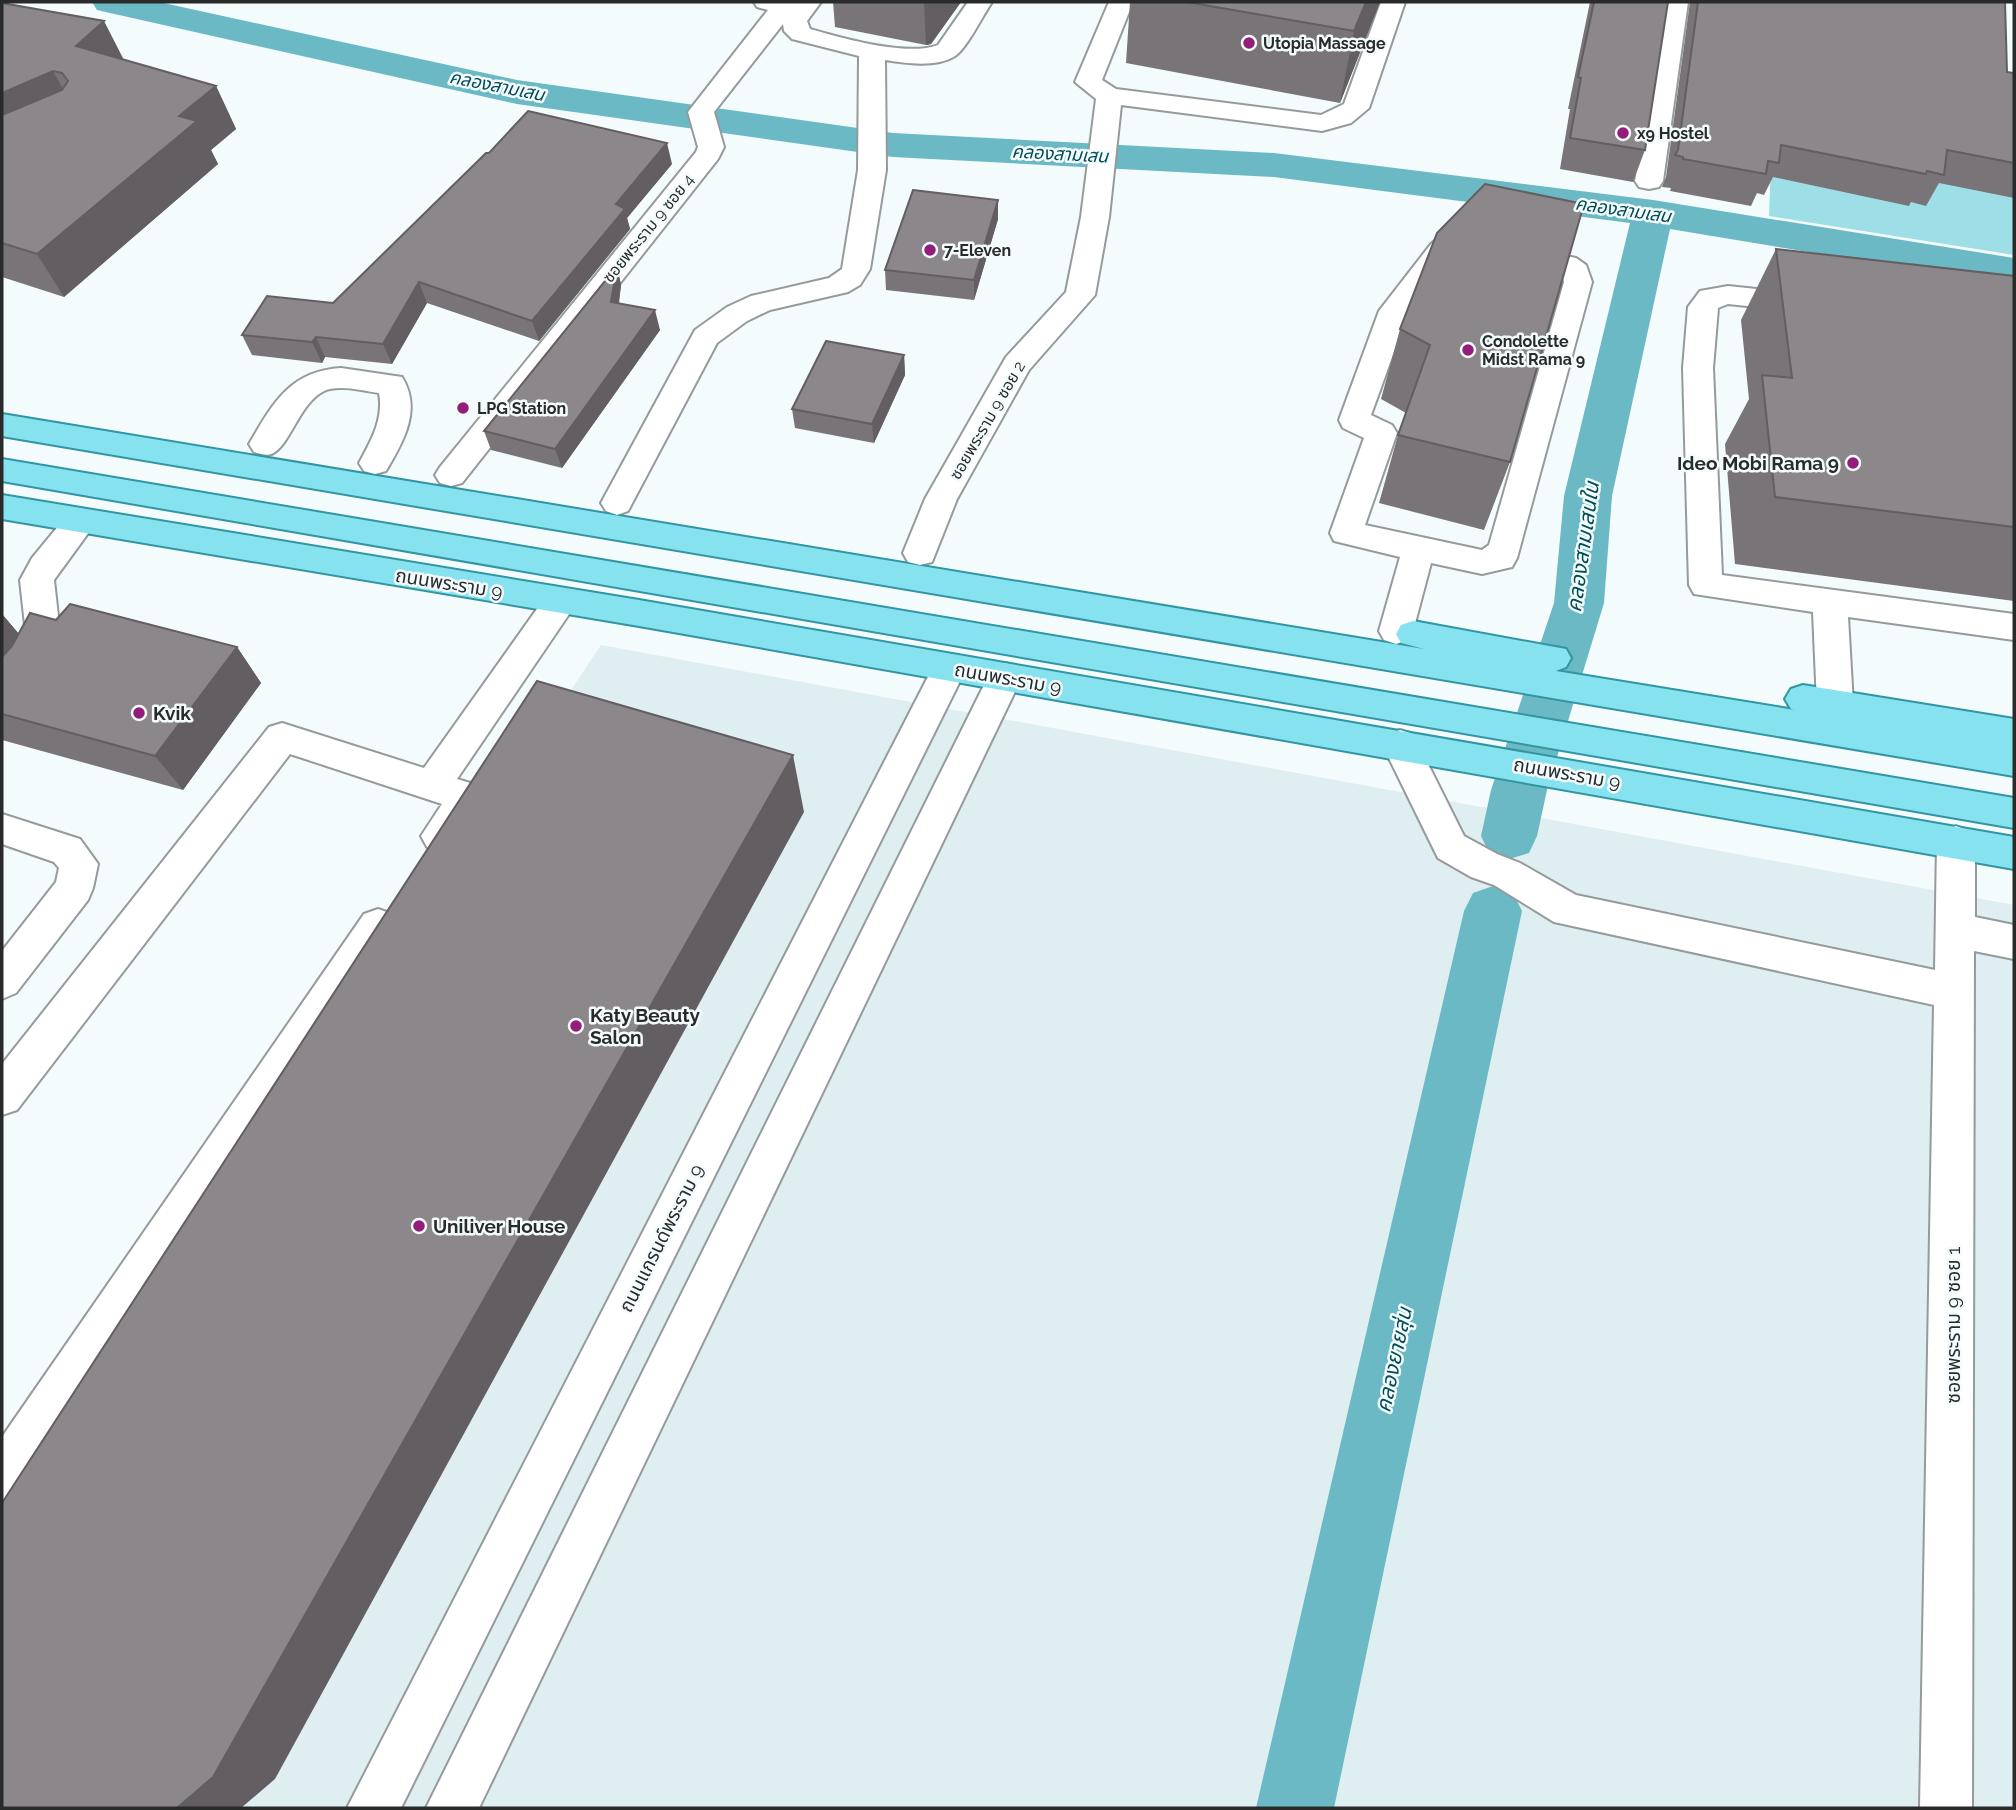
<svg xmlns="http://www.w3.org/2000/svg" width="2016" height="1810" viewBox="0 0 2016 1810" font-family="Raleway,'Noto Sans Thai',sans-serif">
  <rect width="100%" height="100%" fill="#f4fbfc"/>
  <path fill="#deeef1" d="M601,645L2014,905V1808H2V1547Z"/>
  <path fill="#9edee7" d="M1773,112L2014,164V255L1769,216Z"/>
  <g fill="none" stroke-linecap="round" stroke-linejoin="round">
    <path fill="#6bb9c5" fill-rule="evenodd" d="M92,2H159L517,80L893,133L1274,153L1653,200L2014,258V286L1670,229L1612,496L1604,603L1547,790L1537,836L1529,853L1509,859L1489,853L1481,836L1491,790L1554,603L1564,496L1630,223L1274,177L893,157L517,104L110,13L97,10Z
      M1493,886L1513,893L1522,911L1334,1808H1256L1464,911L1473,893Z"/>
    <g stroke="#959a9b" stroke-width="4">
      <path id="minor" d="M754,2H821L807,21L810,29C842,38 907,57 938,45L968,2H992C983,15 967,48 955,56C936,68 905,63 885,60L886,170L870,269L860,285L848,292L770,310L747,321L717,343L628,511L617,515L606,511L601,503L695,330L727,307L751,296L829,278L842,269L858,170L859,56L792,39L784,31L783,24L714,112L724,147L718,159L462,483L451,486L440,483L435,475L440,467L696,152L698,147L688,112L768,10L757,7Z
        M1109,2H1133L1102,80L1116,89L1321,115L1344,104L1381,2H1405L1369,108L1351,123L1322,131L1121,105L1109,217L1095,295L1029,370L957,499L932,562L920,565L908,562L903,553L925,499L1006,357L1066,292L1081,217L1096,99L1075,82Z
        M1664,2H1688L1663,181L1659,187L1649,189L1639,187L1635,181Z
        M1460,234L1576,258L1586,265L1592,282L1517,558L1512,567L1482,574L1431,563L1413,631L1408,640L1396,644L1384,640L1379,631L1400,557L1334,541L1330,533L1364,438L1343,428L1339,420L1379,311L1431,244L1437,239ZM1460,252L1557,271L1562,275L1564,282L1489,545L1482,550L1365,525L1397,433L1392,425L1371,415L1408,313L1451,256Z
        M1728,286L1803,294L1813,296L1818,303L1813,310L1803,312L1728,304L1718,308L1713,368L1722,575L2014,614V640L1848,617L1853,704L1848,714L1835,718L1822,714L1817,704L1813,612L1694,594L1689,585L1683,368L1688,307L1700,291Z
        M341,368L402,377C422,409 404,441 386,471L375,474L364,471L359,463C371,441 384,419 379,393C364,391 338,384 324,391C301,402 291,441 275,452C269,457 261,454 254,452L249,444C273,403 290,371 341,368Z
        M81,509L93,513L97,521L54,580L61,643L41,680L14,712L2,716V678L27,643L20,580L32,558L69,513Z
        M561,588L573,592L578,601L457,779L480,786L485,797L453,847L440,852L427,847L421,836L442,804L290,754L17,1110L2,1115V1064L269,727L282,723L424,768L549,592Z
        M950,654L962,657L967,667L401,1808H347L933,667L938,657Z
        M1005,663L1017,667L1022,677L479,1808H426L988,677L993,667Z
        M1400,730L1413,734L1464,836L1497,854L1520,863L1576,895L1935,970L1937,842L1943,831L1956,826L1969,831L1975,842V917L2014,925V959L1974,951L1972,1808H1920L1934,1005L1554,922L1494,885L1471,877L1438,858L1382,744L1387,734Z
        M2,814L80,839L98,864L93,888L88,900L16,993L2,999V951L56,882L59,868L54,862L2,844Z
        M378,909L392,914L397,926L392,938L19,1495L2,1502V1437L364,914Z"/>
    </g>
    <g stroke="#3195a2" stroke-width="4">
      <path id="major" d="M2,414L1424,649L1401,643L1396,634L1401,625L1413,621L1566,649L1571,658L1566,667L1556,671L1795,710L1791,709L1785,699L1791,689L1803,685L2014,719V776L2,436Z
        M2,459L2014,798V828L2,481Z
        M2,495L639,600L2014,837V869L639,626L2,519Z"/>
    </g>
    <use href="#minor" fill="#fff" fill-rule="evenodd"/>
    <use href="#major" fill="#86e2ee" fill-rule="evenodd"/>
  </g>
  <path fill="#787477" d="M833,2H961L931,44L926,45L835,27Z
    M1130,2H1380L1340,103L1126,63Z
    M1590,2H1668L1645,150L1633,182L1560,169L1570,109H1568Z
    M1690,2H2005L2007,72L2014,73V198L1939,183L1926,206L1911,202L1909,206L1773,177L1764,195L1757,193L1751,206L1670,191L1671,188L1662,187L1666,177Z
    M2,3L124,60L216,86L236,129L211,150L218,164L64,297L2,277Z
    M672,164L627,218L630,229L539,341L427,303L392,364L325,357L322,363L252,355L242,335L333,303Z
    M998,219L974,300L886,290L885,270Z
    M1437,233L1510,462L1484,530L1379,503L1398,435L1406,413L1381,399L1400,329Z
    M1776,249L2014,276V601L1735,564L1725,444L1749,399L1741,320Z
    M617,266L621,285L619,304L660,330L562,468L491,450L484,431Z
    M904,355L905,375L874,443L795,428L792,409Z
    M2,614L19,634L56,620L237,647L261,683L183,790L2,740Z"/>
  <path fill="#625e61" d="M924,2H961L931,44L926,45Z
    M1366,2H1380L1340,103L1354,31Z
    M104,21L126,64L76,46Z
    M53,71L77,114L2,147V93Z
    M216,86L236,129L211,150L218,164L64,297L37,254L179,116Z
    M667,143L672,164L627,218L630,229L539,341L532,321L616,204Z
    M998,200V219L974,300V280Z
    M617,266L621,285L616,322L611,302Z
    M419,282L427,303L392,364L383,344Z
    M655,310L660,330L562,468L555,449Z
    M316,337L325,357L322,363L312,342Z
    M904,355L905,375L874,443L872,424Z
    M2,614L24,640L2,674Z
    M237,647L261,683L183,790L155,756Z
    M793,755L804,812L275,1779L241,1808H177Z"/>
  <path fill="#8c878a" stroke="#625e61" stroke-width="2" d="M1187,2H1366L1354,31Z
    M1594,2H1668L1645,150L1570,138L1581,78L1578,77Z
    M1698,2H2005L2007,72L2014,73V163L1947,150L1944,175L1927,171L1926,174L1781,145L1779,163L1768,161L1766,174L1683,159V157L1675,155L1678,150Z
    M2,3L104,21L76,46L216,86L179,116L197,121L37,254L2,243V115L62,90L68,81L62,73L53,71L2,93Z
    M528,111L667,143L616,204L625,209L532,321L419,282L383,344L316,337L312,342L242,335L267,296L333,303L486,153H489Z
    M1485,184L1584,204L1510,462L1398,435L1430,345L1400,329L1437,233Z
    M913,190L998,200L974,280L885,270Z
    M1776,249L2014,276V527L1775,497L1762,375L1792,378Z
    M617,266L611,302L655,310L555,449L484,431Z
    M826,341L904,355L872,424L792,409Z
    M70,604L237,647L155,756L2,714V657L12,646L30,613L56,620Z
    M537,681L793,755L213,1777L177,1808H2V1503Z"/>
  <g fill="#931d7a" stroke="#f4fbfc" stroke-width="2.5">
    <circle cx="1249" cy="43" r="7"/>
    <circle cx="1623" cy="133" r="7"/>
    <circle cx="930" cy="250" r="7"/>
    <circle cx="1468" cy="350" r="7"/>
    <circle cx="463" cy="408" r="7"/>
    <circle cx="1853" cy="463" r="7"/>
    <circle cx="139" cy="713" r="7"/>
    <circle cx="576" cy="1026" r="7"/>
    <circle cx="419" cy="1226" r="7"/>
  </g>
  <g text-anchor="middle" stroke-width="5" stroke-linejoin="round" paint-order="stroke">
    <g font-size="16" font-weight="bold" fill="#292b2b" stroke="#f4fbfc" text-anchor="start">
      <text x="1263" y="49">Utopia Massage</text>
      <text x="1637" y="139">x9 Hostel</text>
      <text x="944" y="256">7-Eleven</text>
      <text x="1482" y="347">Condolette<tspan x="1482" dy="18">Midst Rama 9</tspan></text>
      <text x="477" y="414">LPG Station</text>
    </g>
    <g font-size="16" fill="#292b2b" stroke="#f4fbfc">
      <text transform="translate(648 228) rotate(-51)" y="6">ซอยพระราม 9 ซอย 4</text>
      <text transform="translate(987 420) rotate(-60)" y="6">ซอยพระราม 9 ซอย 2</text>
    </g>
    <g font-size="18" font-style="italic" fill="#014c55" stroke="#f4fbfc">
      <text transform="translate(497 86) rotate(11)" y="6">คลองสามเสน</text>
      <text transform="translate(1060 154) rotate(3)" y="6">คลองสามเสน</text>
      <text transform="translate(1623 210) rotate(8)" y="6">คลองสามเสน</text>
    </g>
    <g font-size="19" font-weight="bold" fill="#292b2b" stroke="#f4fbfc" text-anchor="start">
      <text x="1839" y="470" text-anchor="end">Ideo Mobi Rama 9</text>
      <text x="153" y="720">Kvik</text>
      <text x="590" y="1022">Katy Beauty<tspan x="590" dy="22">Salon</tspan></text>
      <text x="433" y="1233">Uniliver House</text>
    </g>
    <g font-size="19" fill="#292b2b" stroke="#f4fbfc">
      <text transform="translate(449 583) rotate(9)" y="7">ถนนพระราม 9</text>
      <text transform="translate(1008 678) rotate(10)" y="7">ถนนพระราม 9</text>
      <text transform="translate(1567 773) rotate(10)" y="7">ถนนพระราม 9</text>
      <text transform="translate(661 1238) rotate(-63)" y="7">ถนนแกรนด์พระราม 9</text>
      <text transform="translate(1953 1325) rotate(-90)" y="7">ซอยพระราม 9 ซอย 1</text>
    </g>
    <g font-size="21" font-style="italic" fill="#014c55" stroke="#f4fbfc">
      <text transform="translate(1583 547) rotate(-82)" y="7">คลองสามเสนใน</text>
      <text transform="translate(1394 1360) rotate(-78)" y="7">คลองยายสุ่น</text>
    </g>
  </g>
  <rect width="2016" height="1810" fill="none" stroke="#292b2b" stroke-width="7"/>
</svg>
